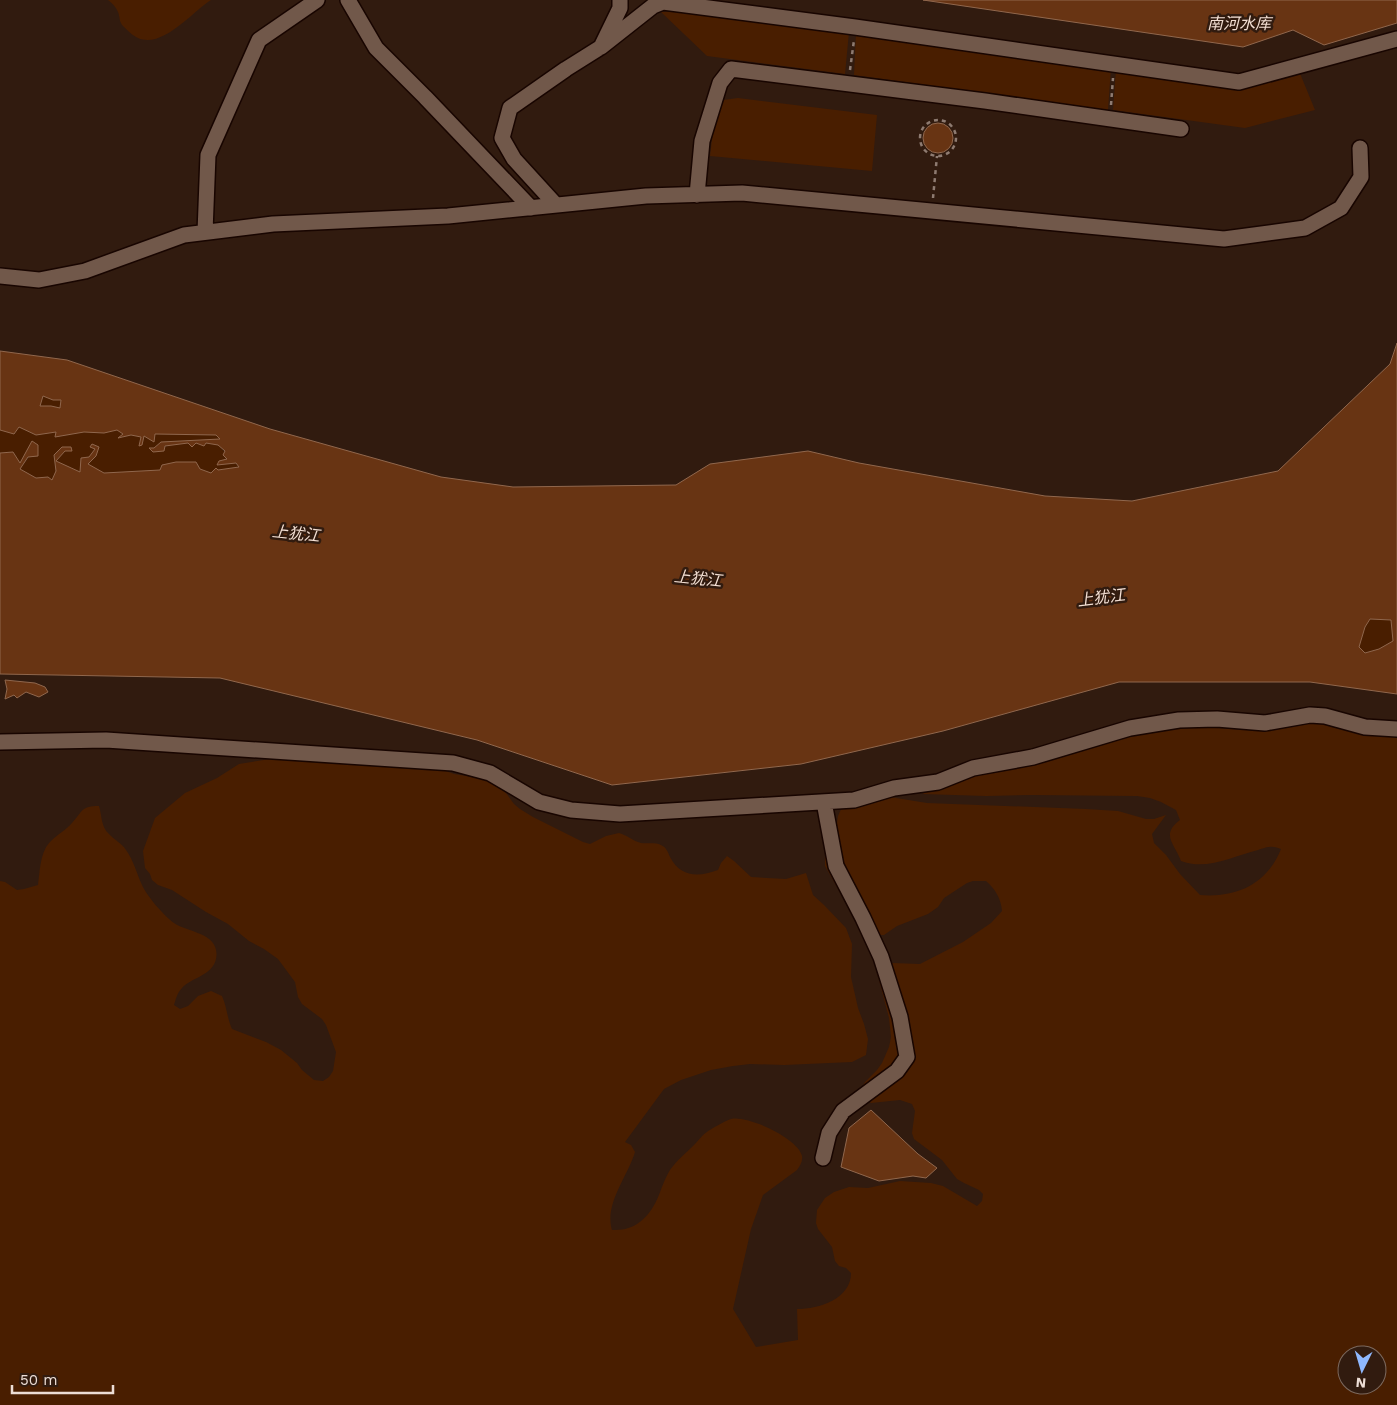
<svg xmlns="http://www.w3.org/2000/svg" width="1397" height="1405" viewBox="0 0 1397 1405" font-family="'Work Sans','Noto Sans SC',sans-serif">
  <rect width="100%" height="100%" fill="#311b0f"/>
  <path fill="#491e00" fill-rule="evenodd" d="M108,0H211C193,11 163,49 138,38C133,36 127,30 123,26C119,22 120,17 118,12C116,7 112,3 108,0Z
    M683,11L849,32L845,74L707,56L661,12Z
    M856,33L1111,68L1108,110L854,75Z
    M1116,69L1247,86L1299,71L1315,110L1245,128L1113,110Z
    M738,98L877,115L872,171L710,156L716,106L723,100Z
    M43,396L53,399L62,400L60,408L51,406H40Z
    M19,427L36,435L56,432V437L84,432L104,433L117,430L123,434L119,438L131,435L141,437L139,445L144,436L155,434L217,435L220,440L161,442L154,448H150L153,452C165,446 175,443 189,443L192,447L196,443L204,446L205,443L218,445L240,468L217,470L211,473L199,469L104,473L87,464L99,448L92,444L95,449L80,472L56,461L65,451L71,447L54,455L56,472L52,480L48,477L36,478L20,469L38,445L20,464L13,452L0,453V430L14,434Z
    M1370,619L1391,620L1393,642L1379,649L1364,653L1359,647L1365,627Z
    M1316,722L1397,734V1405H0V881L5,882L17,890L24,889L38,885C40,871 40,851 51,841C58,834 66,830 72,823C83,811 81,806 99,806C102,816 101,827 109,834C114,840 122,843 126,850C133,859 137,874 142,885C147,896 163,915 174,923C189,933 221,933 216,959C212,976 192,977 182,988C177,993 176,999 174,1005L180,1009L188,1006L198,996L211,991L222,996C227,1007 227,1018 232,1029L266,1042L281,1050L297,1063L302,1070L314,1080L323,1081L329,1077L333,1071L336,1052L326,1025L322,1019L302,1004L298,997L295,982L278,959L264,949L249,941L228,924L206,912L172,890L158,885L152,880L150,874L145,868L143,851L155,818L185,793L217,778L239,764L270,759L355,763L440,769L454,774L485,779L501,786L514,804L520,809L533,817L583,842L590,844L606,836L619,833C627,835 633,841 641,843C647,844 655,842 661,845C666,847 668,852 670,857C681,878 699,877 718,870L721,863L727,856L734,861L751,877L786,879L806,873L813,895L824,905L846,928L852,944L851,977L858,1008L864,1024L868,1039L866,1055L852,1062L784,1065L750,1064L733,1066L711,1070L681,1080L664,1089L625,1142L631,1145L635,1152C628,1176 604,1204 612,1230C622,1230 629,1229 637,1224C659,1209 658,1190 670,1170C677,1160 686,1153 694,1145C698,1141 702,1135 707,1132C711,1129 727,1120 731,1119C747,1115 798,1138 802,1156C803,1161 800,1166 797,1170L763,1195L751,1229L733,1309L756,1347L798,1340L797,1309C819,1309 851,1299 851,1273L846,1268L839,1266L835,1261L832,1247L818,1229L816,1223L817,1210L825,1198L834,1192L849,1187L868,1188L900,1181L931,1183L943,1186L977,1206L982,1201L983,1194L979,1190L964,1183L957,1179L942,1160L914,1139L912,1133L915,1111L912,1104L900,1100L871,1103L859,1093L865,1082L877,1070L882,1063L889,1047L891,1037L889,1018L875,965L892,963L920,964L963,942L991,923L1002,911C1001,898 995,889 986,881H973L967,883L944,898L938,907L928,914L897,926L884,935H877L851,912L825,866V854L835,838L838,816L842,807L890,797L927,803L1086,809L1118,811L1146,819H1154L1166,815L1152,834L1154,843L1166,855L1180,874L1200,895C1237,898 1267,884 1281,849C1278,848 1273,846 1269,847C1266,847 1261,849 1258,850C1233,856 1207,871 1181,861C1175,844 1160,835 1180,820L1176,810L1161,802L1150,798L1137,796L1032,795L986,796L922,794L983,772L1100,741L1193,724L1196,726L1200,727L1262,731ZM1347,1355H1377V1385H1347Z"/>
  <path fill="#683413" stroke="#90674d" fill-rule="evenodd" d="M923,0H1397V23L1324,45L1293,30L1243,47Z
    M923 138a15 15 0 1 1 30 0a15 15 0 1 1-30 0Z
    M1397,343V694L1310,682H1119L943,731L801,764L612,785L477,740L220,678L0,674V453L13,452L20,463L32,441L38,445V456L28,457L20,469L36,478L48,477L52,480L56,471L54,455L62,447H71L72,451H65L56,461L80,472L81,458L89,457L95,449L90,447L92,444L99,447L96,456L88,464L104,473L160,470L162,465L176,462H196L200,469L211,473L216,468L218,470L239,467L236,463L217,465L219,461L227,459L223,455L225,451L218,445L206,443L204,446L196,443L192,447L188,443L165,446L164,451L153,452L149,448H154L161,442L220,439L216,435L155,434L154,442L144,436L142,445L139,446L141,437L131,435L118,438L123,434L117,430L104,433L84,432L55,437L56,432L36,435L19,427L14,434L0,430V351L67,360L270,429L441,477L513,487L676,485L710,464L808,451L859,463L1045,496L1132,501L1278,471L1390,364ZM43,396L53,400H61L60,408L51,406H40ZM1370,619L1391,620L1393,641L1379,649L1365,653L1359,647L1365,627Z
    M5,680L35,683L45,687L48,692L39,697L26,692L17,698L14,695L5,699L7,689Z
    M871,1110L918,1154L937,1168L926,1178L913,1176L879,1181L841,1167L849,1128Z"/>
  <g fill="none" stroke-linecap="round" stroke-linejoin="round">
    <g stroke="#180500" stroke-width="18">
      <path id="minor" d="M348,0L376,48L425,97L531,208
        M601,47L653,6L663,2L855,27L1239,82L1397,39
        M697,195L702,141L720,83L731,69L985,101L1181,129
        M556,205L514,159L502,138L510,108L566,69L601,47L620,8V0
        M205,232L208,155L259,40L317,0
        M0,276L39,280L85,271L184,235L273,224L448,216L646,196L742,193L1224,239L1305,228L1341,208L1361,177L1360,148
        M0,742L106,740L453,763L490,773L539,802L571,810L620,814L854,800L894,788L938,782L973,768L1033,757L1130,728L1179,720L1217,719L1265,723L1310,715L1325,716L1365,727L1397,729
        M823,1158L829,1133L843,1111L897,1071L907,1057L900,1017L881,957L863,918L836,866L824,802"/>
    </g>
    <path stroke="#8e7b71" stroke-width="2.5" stroke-dasharray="4 4" stroke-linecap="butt" d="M850,70L854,40
      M1111,105L1113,78
      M920 138a18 18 0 1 1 36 0a18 18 0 1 1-36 0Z
      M933,198L937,156"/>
    <use href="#minor" stroke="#71584a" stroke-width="15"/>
  </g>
  <g text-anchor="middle" stroke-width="5" stroke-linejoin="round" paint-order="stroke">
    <g font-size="16" font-style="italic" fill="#f3dfd3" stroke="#311b0f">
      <text x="1239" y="29">南河水库</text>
      <text transform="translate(296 533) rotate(6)" y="6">上犹江</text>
      <text transform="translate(698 578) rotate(6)" y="6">上犹江</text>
      <text transform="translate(1101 597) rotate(-7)" y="6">上犹江</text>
    </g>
  </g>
  <g transform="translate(1362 1370) rotate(185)"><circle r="24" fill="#311b0f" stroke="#7c695e"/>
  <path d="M0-4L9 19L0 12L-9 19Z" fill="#8fb8fd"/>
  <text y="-8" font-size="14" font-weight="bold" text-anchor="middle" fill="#ecddd5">N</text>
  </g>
  <path d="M12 1385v8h101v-8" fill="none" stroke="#ecddd5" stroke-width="2.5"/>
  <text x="20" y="1385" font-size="15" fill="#ecddd5" stroke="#311b0f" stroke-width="4" paint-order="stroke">50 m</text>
</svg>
